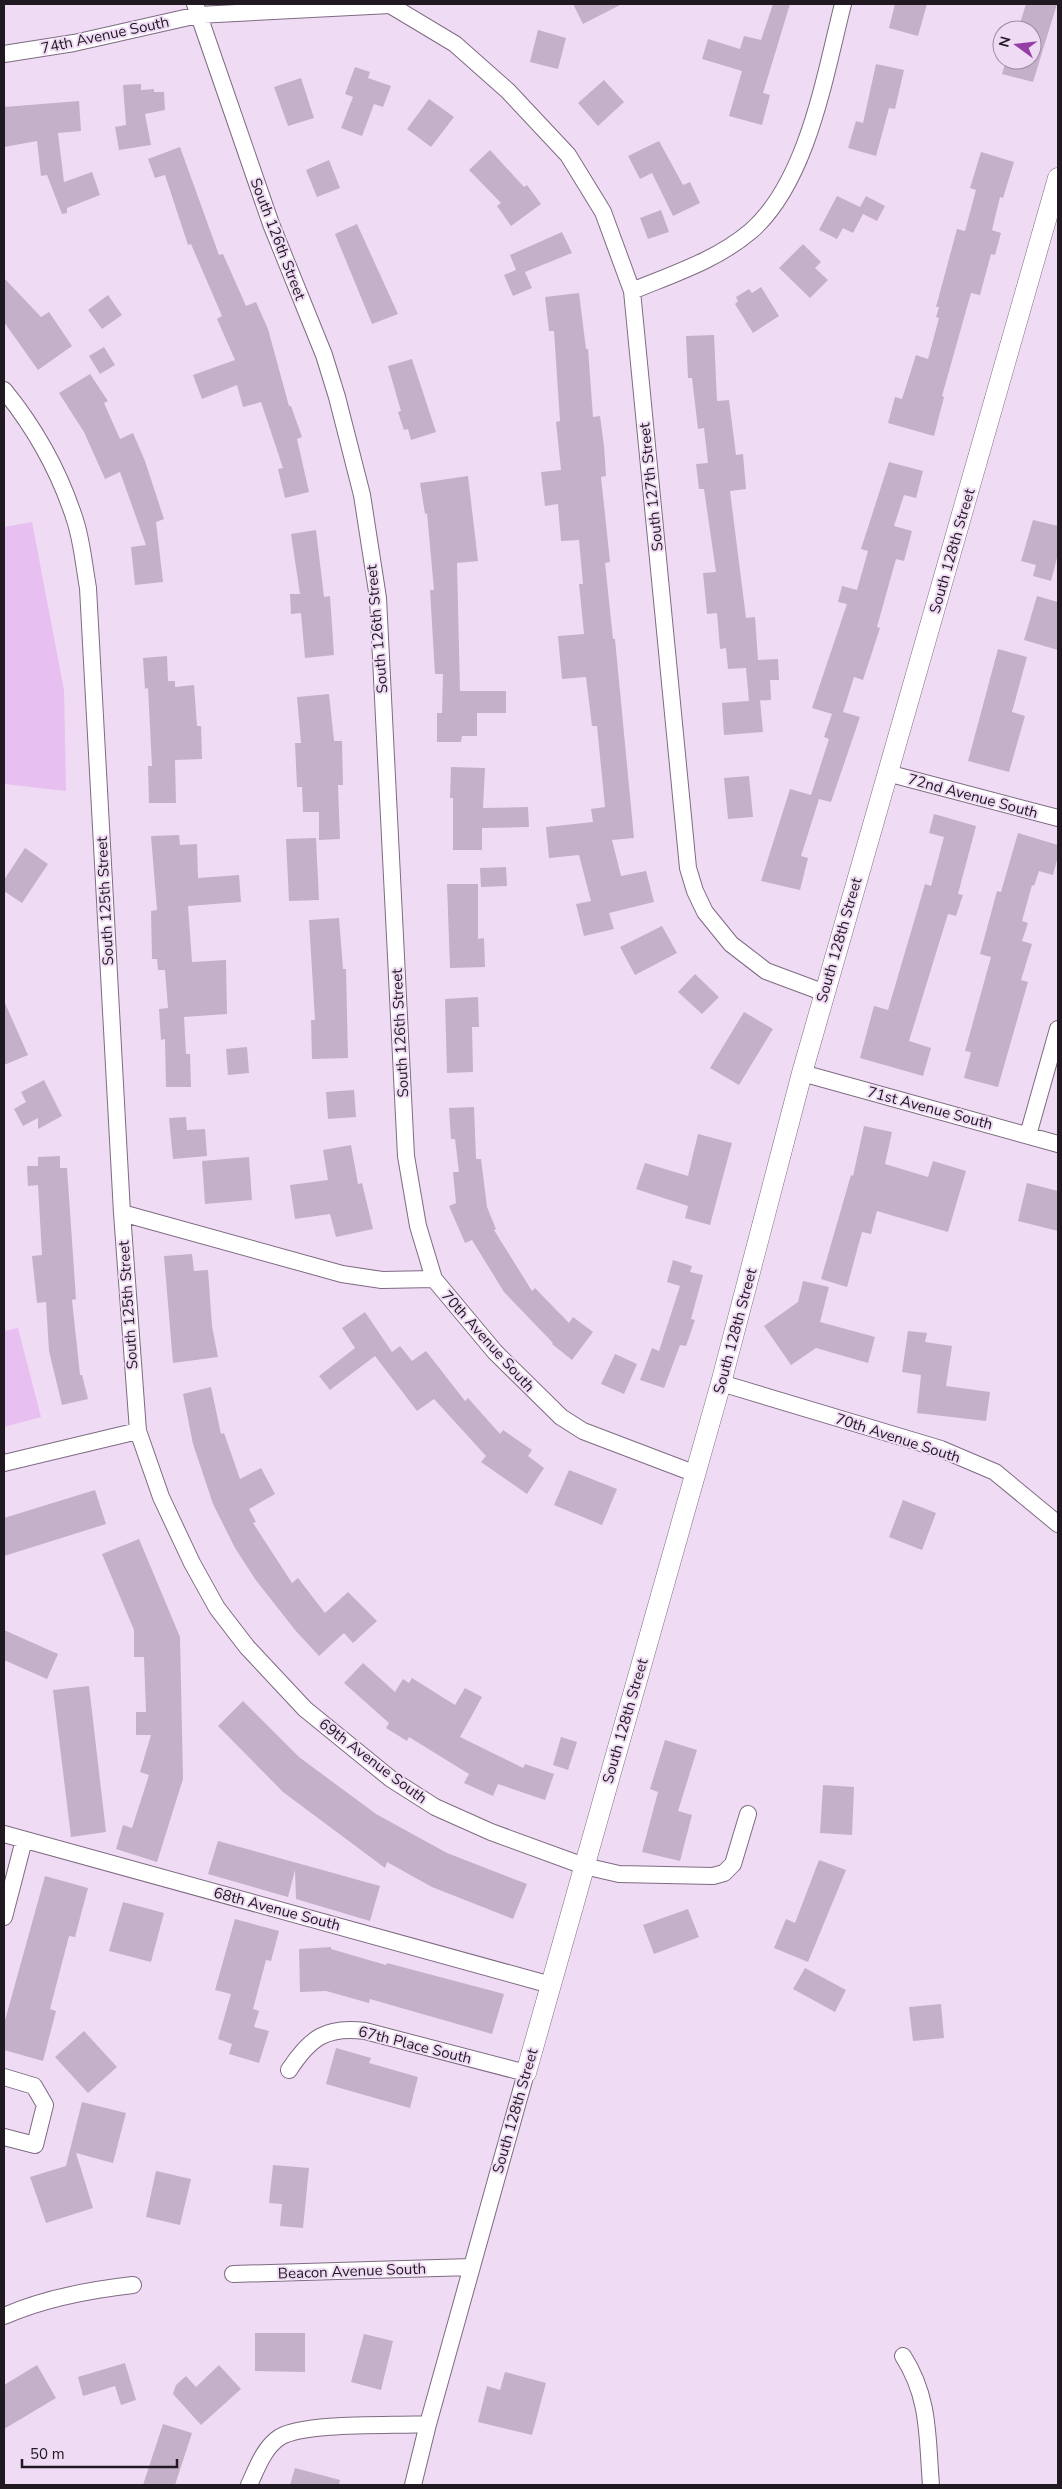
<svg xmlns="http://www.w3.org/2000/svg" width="1062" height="2489" viewBox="0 0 1062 2489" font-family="'Nunito Sans',sans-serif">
  <rect width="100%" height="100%" fill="#f0dbf4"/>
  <path fill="#e7bff0" d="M32,522L64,690L66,791L4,784V527Z
    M18,1328L41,1417L4,1427V1331Z"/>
  <path fill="#c5b0c9" d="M573,4H622L583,24Z
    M773,4H790L763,93L770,95L762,125L729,116L742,71L702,59L708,39L740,49L744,36L761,40Z
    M895,4H927L918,36L889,28Z
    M1026,4H1057L1033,82L1002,74L1006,60H1032V30H1018Z
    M538,30L566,38L558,69L530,62Z
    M876,64L904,70L895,109L889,108L876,156L848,148L856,121L863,123Z
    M355,67L370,72L368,78L391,86L383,107L374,104L362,136L341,128L353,97L345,94Z
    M301,78L314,118L288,126L274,87Z
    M604,80L624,102L598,126L578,103Z
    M141,84V90L154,89V92H164L165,110L145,114L151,145L119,150L115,127L126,125L123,85Z
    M429,99L454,117L431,147L407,129Z
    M79,101L81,131L58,133L64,182L92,172L100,195L67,208V213L62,214L47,175L41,176L37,141L4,147V107Z
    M659,141L683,185L690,182L700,203L673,216L652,173L640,179L628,156Z
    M180,147L219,255L223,254L246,306L256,302L268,329L289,406H291L302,437L297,439L309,492L285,498L278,469L283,468L261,402L243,407L237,385L202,399L193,375L235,360L217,319L222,316L191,244L188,245L165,175L155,178L148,159Z
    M490,150L524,187L527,185L541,204L511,226L497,206L501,203L469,170Z
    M981,152L1014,162L1003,198L1000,197L992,230L1001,233L995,255L991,254L980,295L971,293L942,396L944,397L934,436L888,423L895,397L902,399L916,355L928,359L939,318L936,317L939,307H936L957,229L965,231L976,190L970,188Z
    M329,160L340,188L317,197L306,170Z
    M837,196L860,207L866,196L885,206L877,221L863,214L853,233L843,228L837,239L819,230Z
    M661,210L669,232L648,239L640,218Z
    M357,224L398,314L372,324L335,234Z
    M562,232L572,253L525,272L532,288L513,296L504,275L516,270L510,255Z
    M803,244L821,262L815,268L828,280L810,298L779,268Z
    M4,278L41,317L49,312L72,346L38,370L4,322Z
    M761,287L779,316L753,333L735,304L738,301L736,297L749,289L752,293Z
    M579,293L586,349H588L593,417L600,416L604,446L606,476L601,477L610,562L605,563L613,639H615L634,838L612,840L621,876L646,871L654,902L609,913L614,929L584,936L576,904L591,901L579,855L549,858L546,827L593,822L591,809L605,807L597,726H592L586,677L562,679L558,636L584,634L579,584H583L579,540L561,541L558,504L545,506L541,472L561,470L556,422L560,421L554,331H549L545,297Z
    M108,295L122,315L102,329L88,310Z
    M714,335L717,401L729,400L736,455L743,454L746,489L730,491L746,618L755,617L758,660L778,659L779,680H770L771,700L749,701L746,668L728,669L726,648L720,649L717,613L707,614L703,573L716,572L704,489H699L696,464L708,463L704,428L698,429L692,378H688L686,336Z
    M104,347L115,365L100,374L89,356Z
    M412,359L436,432L411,440L408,429L404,430L398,412L401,411L388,366Z
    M90,374L108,401L104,403L120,439L133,433L145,461L164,519L156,522L163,582L135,585L131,547L146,545L120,472L105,479L84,432L59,393Z
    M889,462L923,471L916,498L904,495L894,526L912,531L904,561L896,559L877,627L880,628L863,680L854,677L843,712L860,717L831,802L819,799L801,856L808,858L800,890L761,881L790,789L811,795L829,739L824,737L832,714L812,708L847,604L838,602L842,586L857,590L868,551L861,549Z
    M468,476L478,561L457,563L460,691H506V713H477V736H462L461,742H437V713H442L443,674H435L430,590H434L427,513L425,514L420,483Z
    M1033,520L1058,526V554L1051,581L1033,576L1036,565L1021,561Z
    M316,530L324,597L330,596L334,655L305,658L301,613L291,614L290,594H300L291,534Z
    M1037,596L1058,602V650L1024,640Z
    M998,649L1027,657L1012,712L1025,716L1009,772L968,761Z
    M167,656L168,681H175V687L194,685L197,726H201L202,759L175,760L176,803H149L148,766H152L148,688L145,689L143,658Z
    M329,694L334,741H342L343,785H338L340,839L319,840V812H303L302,787H297L295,743H301L297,697Z
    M760,700L763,732L724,735L722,703Z
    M451,767L485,768L483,808L528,807L529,827L482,828V850H453V798H450Z
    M749,776L753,817L728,819L724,778Z
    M934,814L976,826L958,894L963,895L956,916L948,914L909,1041L931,1048L923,1076L860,1058L874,1006L888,1010L925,884L931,886L944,837L929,833Z
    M1018,833L1058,845V856L1053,875L1039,871L1034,886L1032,885L1022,921L1028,923L1022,941L1032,944L1021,980L1028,982L998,1087L964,1078L971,1052L965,1051L991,957L980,954L997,891L1001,892Z
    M179,835L180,845L197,844L198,878L239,875L241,902L188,906L192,962L226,960L227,1014L184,1017L186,1054H190L191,1087H166L165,1039L161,1040L159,1009L168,1008L165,970H158L157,959H152L151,911L157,910L151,836Z
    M316,838L319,900L289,901L286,839Z
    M25,848L48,864L22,903L4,891V880Z
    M506,867L507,886L481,887L480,868Z
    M447,884H478V939L484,938L485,967L450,968Z
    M339,918L343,969H346L348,1058L312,1059L311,1020H315L309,920Z
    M662,926L677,953L635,975L620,947Z
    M695,974L719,997L702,1014L678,992Z
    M478,997L479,1027H472L473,1072L447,1073L445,999Z
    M4,1001L28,1055L4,1065Z
    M744,1012L773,1029L739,1085L710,1068Z
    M247,1047L249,1073L228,1075L226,1049Z
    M44,1080L62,1116L38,1129V1118L23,1126L14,1109L26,1102L21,1092Z
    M354,1090L356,1117L328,1119L326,1092Z
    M474,1107L476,1159H481L487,1207L496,1229L494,1230L532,1291L535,1288L569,1323L573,1317L593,1332L572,1360L552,1344L553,1343L504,1292L472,1240L465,1243L449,1206L456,1203L453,1172H459L455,1139H451L449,1108Z
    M186,1117L187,1130L205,1129L207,1156L173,1159L169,1118Z
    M864,1126L892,1132L885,1164L928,1177L933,1161L966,1171L948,1232L877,1211L871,1234L862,1232L847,1287L821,1279L851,1175L853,1176Z
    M698,1134L732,1143L710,1225L685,1218L688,1206L636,1189L645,1163L688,1176Z
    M351,1145L358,1184L362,1183L373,1229L336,1237L330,1214L295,1219L290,1185L328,1180L323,1150Z
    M60,1156V1168H67L76,1299L72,1300L80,1375H82L88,1399L62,1405L49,1351L46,1302L37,1303L32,1256L42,1255L38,1185L28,1186L27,1166H38V1157Z
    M249,1157L252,1200L205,1204L202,1161Z
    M1027,1183L1058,1191V1231L1018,1221Z
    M192,1254L194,1271L208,1270L212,1326L218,1357L173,1363L164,1256Z
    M673,1260L692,1266L690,1272L703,1275L691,1319L695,1320L686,1346L680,1345L664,1388L640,1380L652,1348L659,1351L680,1286L667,1282Z
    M803,1281L829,1287L820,1322L875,1337L868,1363L816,1348L791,1365L764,1326L798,1302Z
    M365,1312L392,1352L400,1346L412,1361L426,1351L465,1401L468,1398L500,1434L503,1430L532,1450L528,1456L544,1468L527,1494L481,1462L486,1456L434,1399L417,1411L375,1356L330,1390L319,1376L355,1348L342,1328Z
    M908,1331L927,1333L925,1342L952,1346L946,1386L990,1392L986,1421L917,1413L921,1375L902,1372Z
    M615,1354L637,1364L624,1394L601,1384Z
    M211,1387L221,1434L224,1433L240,1479L261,1468L275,1494L249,1509L256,1522L253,1523L292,1583L298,1578L325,1613L348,1592L377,1621L353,1643L344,1633L319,1656L295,1630L255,1579L235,1548L213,1504L193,1444L183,1394Z
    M569,1470L617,1489L602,1525L554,1505Z
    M95,1490L106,1524L4,1556V1518Z
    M903,1500L936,1513L922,1550L889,1537Z
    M139,1539L180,1637L183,1779L157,1862L116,1849L123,1825L132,1828L149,1775L140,1772L151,1735H136V1712H146L144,1657H134V1630L102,1554Z
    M4,1630L58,1654L47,1679L4,1660Z
    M363,1663L395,1692L403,1679L409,1683L412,1678L455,1705L465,1688L482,1697L460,1737L523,1768L525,1764L554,1774L545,1800L498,1784L493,1796L464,1783L469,1774L409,1737L407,1741L386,1728L389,1723L344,1683Z
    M89,1686L106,1832L71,1837L53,1690Z
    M243,1701L299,1757L376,1814L447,1853L527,1884L513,1919L432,1887L387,1862L385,1868L283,1792L218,1726Z
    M561,1737L577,1742L568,1770L553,1765Z
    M665,1740L697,1750L678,1811L692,1815L680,1861L642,1852L658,1792L650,1789Z
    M823,1785L854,1787L852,1835L820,1833Z
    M218,1841L380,1886L370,1921L296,1899L295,1870L288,1897L208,1874Z
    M819,1860L846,1870L808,1962L774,1948L786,1919L795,1923Z
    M45,1876L88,1888L75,1937L69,1936L50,2009L56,2011L43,2061L4,2050V2024Z
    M123,1902L164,1913L151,1962L109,1951Z
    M688,1909L699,1937L654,1954L643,1925Z
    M235,1919L279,1931L271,1961L266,1960L253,2009L259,2011L254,2027L269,2031L259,2063L229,2054L232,2044L218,2039L231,1994L215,1990Z
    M331,1947V1949L386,1965L387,1963L504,1994L492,2034L370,1999L369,2003L326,1991L300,1992L299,1949Z
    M805,1968L846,1990L835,2012L793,1989Z
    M941,2004L944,2038L913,2041L909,2007Z
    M84,2031L117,2067L88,2093L55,2057Z
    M336,2048L371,2058L369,2063L418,2077L410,2108L326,2084Z
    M82,2102L126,2113L113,2163L76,2153L93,2208L46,2223L30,2177L66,2166Z
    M273,2165L309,2168L303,2228L280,2226L282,2204L269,2203Z
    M156,2171L191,2179L180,2225L146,2217Z
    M255,2333H305V2372L255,2371Z
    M364,2334L393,2341L381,2390L351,2382Z
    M125,2363L136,2400L121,2405L115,2386L83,2396L78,2377Z
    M37,2365L56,2398L4,2429V2385Z
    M219,2365L241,2389L201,2425L173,2394L176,2385L186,2376L196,2387Z
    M505,2372L546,2383L532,2435L478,2422L487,2386L500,2390Z
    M163,2424L192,2433L175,2485H143Z
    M295,2468L340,2480L339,2485H290Z"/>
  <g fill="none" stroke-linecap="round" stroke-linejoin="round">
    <g stroke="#7e6b82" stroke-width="18">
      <path id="minor" d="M195,4L271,224L324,355L337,397L362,495L378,598L406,1156L418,1226L434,1279
        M4,54L74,43L198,15L390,5L455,44L508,91L568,155L603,212L632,291
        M4,390C35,428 60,473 75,520C82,541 84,566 88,588L122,1213L138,1431L161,1497L192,1563L217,1608L247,1647L305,1709L391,1779L435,1807L491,1832L584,1866L619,1874L713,1876L724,1873L733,1864L748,1814
        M887,773L1058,818
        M825,993L766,971L731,944L705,912L695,891L688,868L632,291C673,274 717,260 751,231C808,181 825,74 843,4
        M802,1073L1058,1144
        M1028,1135L1058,1029
        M122,1213L342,1274L382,1280L434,1279L495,1352L561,1417L583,1431L696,1474
        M721,1383L941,1449L995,1472L1058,1524
        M4,1463L138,1431
        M4,1834L551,1985
        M4,1917L24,1840
        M289,2070C310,2038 326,2026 365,2031L526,2073L428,2424L413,2485
        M4,2077L34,2086L45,2105L35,2145L4,2137
        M233,2274L471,2267
        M4,2316C45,2298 88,2290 133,2285
        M903,2356C930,2398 927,2437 931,2485
        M249,2485C256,2470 264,2447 280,2437C307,2422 393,2426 428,2424"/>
    </g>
    <g stroke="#7e6b82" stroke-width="21">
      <path id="tertiary" d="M526,2073L721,1383L802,1073L1058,178"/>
    </g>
    <use href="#minor" stroke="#fff" stroke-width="16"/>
    <use href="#tertiary" stroke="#fff" stroke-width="20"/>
  </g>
  <g text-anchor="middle" stroke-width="4" stroke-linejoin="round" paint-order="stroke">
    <g font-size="15" fill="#201922" stroke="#f0dbf4">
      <text transform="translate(105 35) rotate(-12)" y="5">74th Avenue South</text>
      <text transform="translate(278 239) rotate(69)" y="5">South 126th Street</text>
      <text transform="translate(651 487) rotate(-96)" y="5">South 127th Street</text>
      <text transform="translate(952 551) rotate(-74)" y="5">South 128th Street</text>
      <text transform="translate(377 629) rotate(-95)" y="5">South 126th Street</text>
      <text transform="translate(973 796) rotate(15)" y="5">72nd Avenue South</text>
      <text transform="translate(105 901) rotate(-93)" y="5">South 125th Street</text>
      <text transform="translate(839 940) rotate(-74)" y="5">South 128th Street</text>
      <text transform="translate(400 1033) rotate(-93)" y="5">South 126th Street</text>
      <text transform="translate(930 1108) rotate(15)" y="5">71st Avenue South</text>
      <text transform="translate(128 1305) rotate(-94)" y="5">South 125th Street</text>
      <text transform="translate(735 1331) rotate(-75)" y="5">South 128th Street</text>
      <text transform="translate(488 1341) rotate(48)" y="5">70th Avenue South</text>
      <text transform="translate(898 1438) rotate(18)" y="5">70th Avenue South</text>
      <text transform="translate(625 1721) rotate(-74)" y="5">South 128th Street</text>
      <text transform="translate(373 1761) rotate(37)" y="5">69th Avenue South</text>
      <text transform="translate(277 1909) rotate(15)" y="5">68th Avenue South</text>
      <text transform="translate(415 2045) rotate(14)" y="5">67th Place South</text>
      <text transform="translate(515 2111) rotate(-74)" y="5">South 128th Street</text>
      <text transform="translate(352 2271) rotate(-2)" y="5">Beacon Avenue South</text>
    </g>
  </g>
  <rect width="1062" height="2489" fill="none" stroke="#201922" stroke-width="10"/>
  <g transform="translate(1017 45) rotate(285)"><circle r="24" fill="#f0dbf4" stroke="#9d8da0"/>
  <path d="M0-4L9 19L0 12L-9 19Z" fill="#963da8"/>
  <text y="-8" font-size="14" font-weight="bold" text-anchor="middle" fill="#201922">N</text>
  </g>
  <path d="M22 2459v8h155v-8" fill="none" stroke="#201922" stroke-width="2.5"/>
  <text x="30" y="2459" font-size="15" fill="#201922" stroke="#f0dbf4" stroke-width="4" paint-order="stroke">50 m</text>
</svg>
